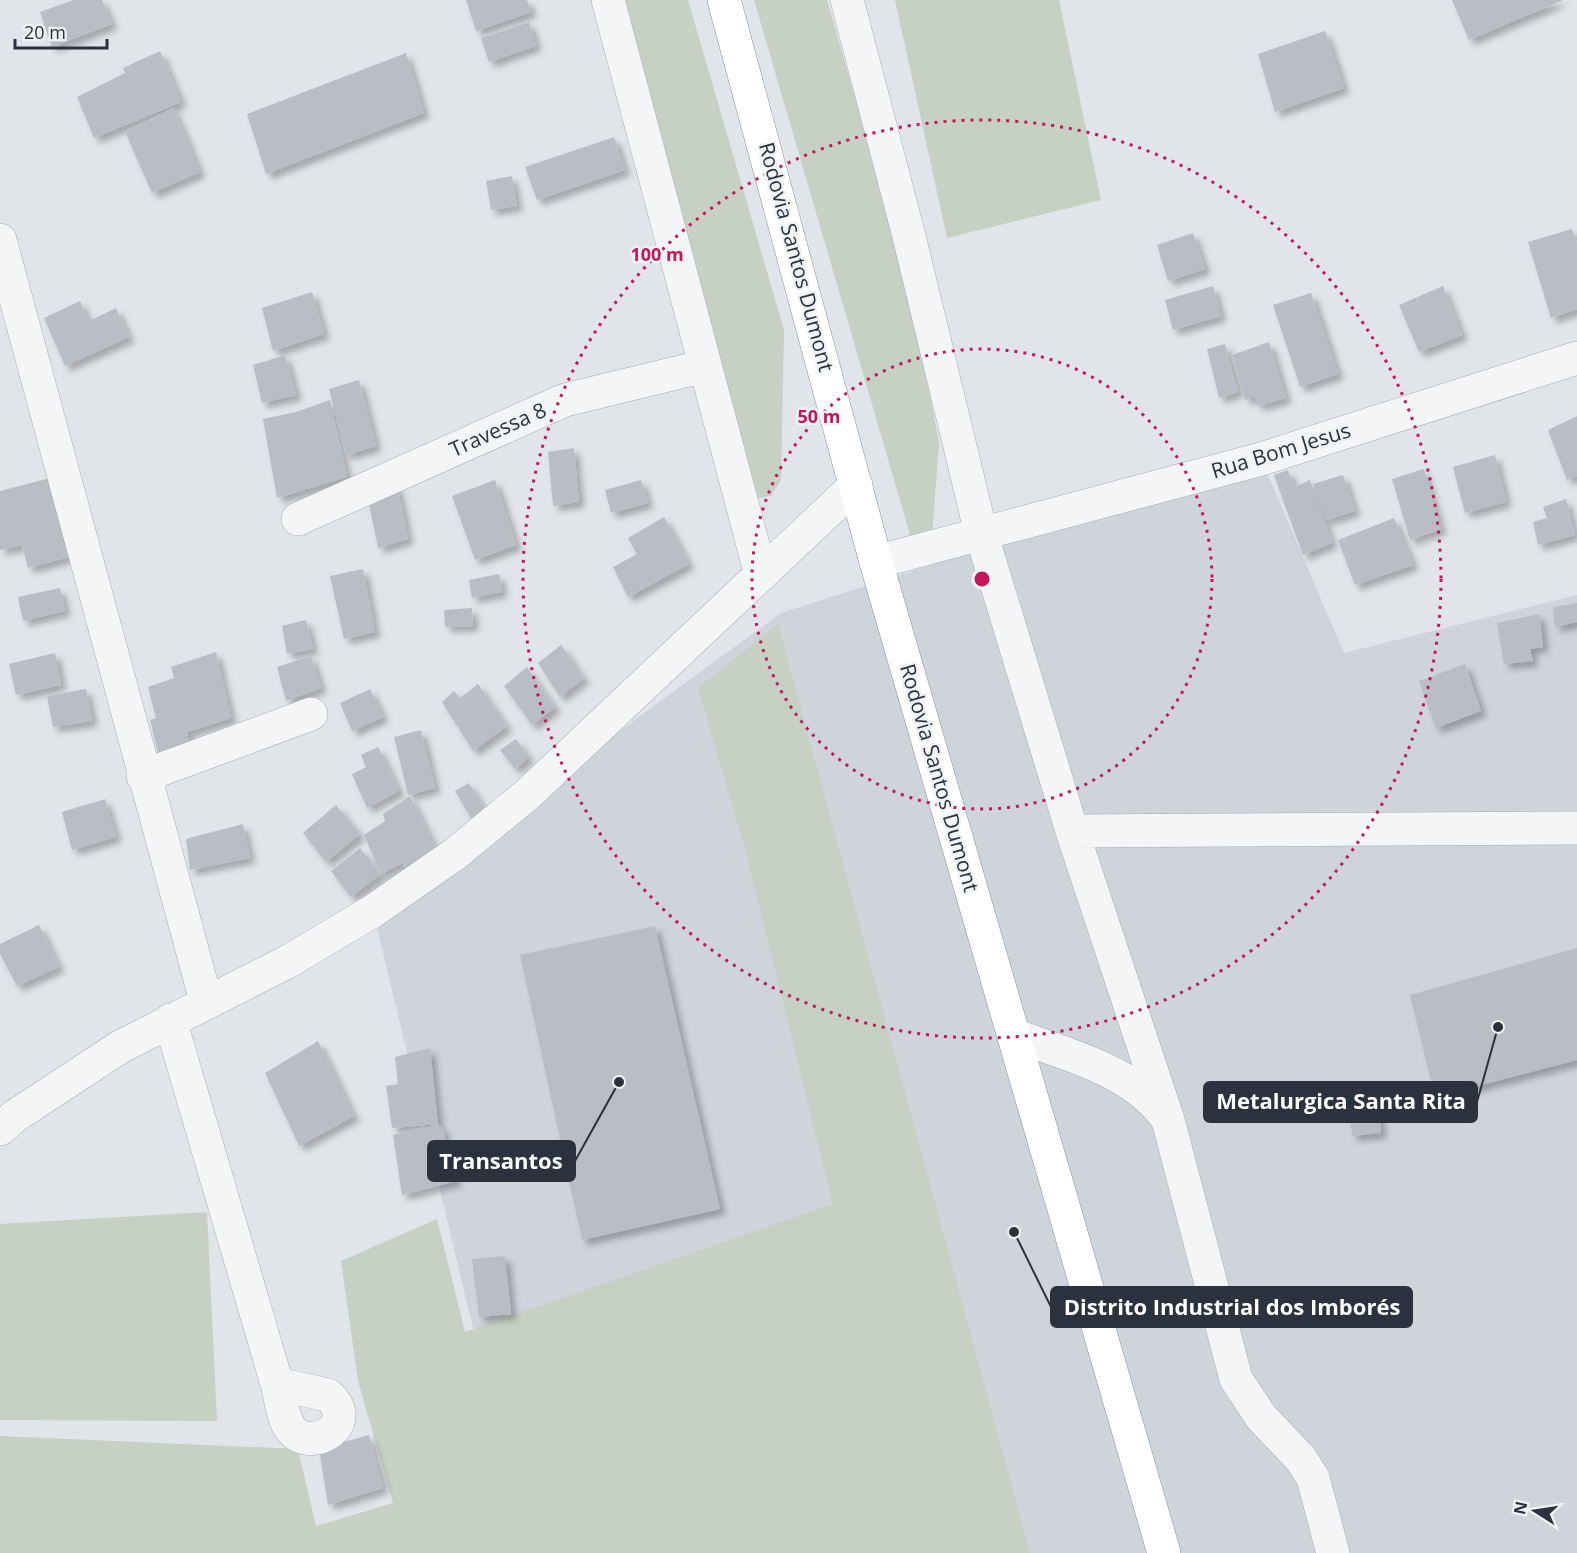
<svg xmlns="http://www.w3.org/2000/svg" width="1577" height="1553" viewBox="0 0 1577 1553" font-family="'Open Sans',sans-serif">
  <defs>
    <filter id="shadow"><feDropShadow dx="5.5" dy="5.5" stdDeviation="3" flood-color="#0004"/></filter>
  </defs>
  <rect width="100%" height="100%" fill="#e1e4e8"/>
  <path fill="#cfd3da" d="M1261,459L1344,653L1577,595V1553H527L373,911L781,613Z"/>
  <path fill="#c6d1c3" d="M622,0H688L784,330L781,480L771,496L755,498Z
    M754,0H827L897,244L917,325L939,443L932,537L911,538Z
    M895,0H1059L1101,200L947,238Z
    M778,624L1030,1553H0V1436L298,1449L316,1526L393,1503L358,1381L341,1261L437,1219L465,1332L833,1204L744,845L698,688Z
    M207,1212L217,1421L0,1420V1224Z"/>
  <path fill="#b9bdc4" filter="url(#shadow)" d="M73,0H102L112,24L52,47L40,12Z
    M466,0H527L531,12L476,31Z
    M1452,0H1563L1469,40Z
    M529,22L536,46L489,62L481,38Z
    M1325,31L1344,88L1275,112L1258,54Z
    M160,51L181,102L94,138L77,97L125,73L123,68Z
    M406,53L424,113L266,174L247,114Z
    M173,108L200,172L152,193L125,132Z
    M614,137L625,170L537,200L525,167Z
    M512,176L517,206L491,210L486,181Z
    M1572,229L1577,243V309L1551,318L1528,242Z
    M1193,233L1205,269L1168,281L1157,245Z
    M1213,286L1221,316L1173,330L1165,300Z
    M1443,286L1462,335L1419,352L1399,305Z
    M312,292L324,334L273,351L262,308Z
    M1311,293L1338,374L1300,387L1273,305Z
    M80,301L89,321L116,308L129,337L65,366L44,318Z
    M1269,342L1286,398L1258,406L1255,397L1245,400L1232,355Z
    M1225,344L1238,392L1219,398L1207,349Z
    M285,355L296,395L262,403L253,365Z
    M359,380L376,446L346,455L329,389Z
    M330,400L347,477L277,498L263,419L296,412Z
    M1577,416V476L1567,480L1548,430Z
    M574,448L579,502L553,506L548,452Z
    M1495,455L1506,502L1465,513L1453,467Z
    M1424,469L1441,529L1410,540L1392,479Z
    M1288,470L1294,487L1310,480L1332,543L1303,555L1274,475Z
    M1343,475L1355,511L1326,520L1313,484Z
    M50,478L69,557L28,568L22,545L0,550V491Z
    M495,480L516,545L475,560L452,496Z
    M641,480L648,503L611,513L605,490Z
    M397,485L408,539L378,548L367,494Z
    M1566,499L1575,535L1538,545L1533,522L1547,518L1543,507Z
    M664,517L689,564L628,597L613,567L637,554L628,538Z
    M1394,518L1413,565L1355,585L1338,540Z
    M363,569L375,632L344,639L330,576Z
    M499,574L502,592L472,598L469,580Z
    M60,588L65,611L23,621L18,597Z
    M1577,603V622L1555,627L1553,607Z
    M472,608L473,626L445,627L444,610Z
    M1539,614L1543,647L1530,649L1533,661L1504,664L1497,623Z
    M306,620L313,649L287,654L282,626Z
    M561,645L584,678L560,697L538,663Z
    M216,652L231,718L187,732L189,744L158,753L150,720L156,718L148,687L174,678L171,667Z
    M55,653L61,685L16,695L9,664Z
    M311,656L321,688L286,701L277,667Z
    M1465,664L1481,711L1436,728L1419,681Z
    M527,667L555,707L532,725L504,686Z
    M478,684L507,726L473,751L442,702L454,691L460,698Z
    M86,689L92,721L53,727L47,696Z
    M370,689L383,717L352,731L340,703Z
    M421,730L435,788L408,795L394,737Z
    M516,739L529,757L515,769L500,750Z
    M378,747L399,791L367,808L352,774L366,767L361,755Z
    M469,783L485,811L471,818L455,791Z
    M410,796L435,848L404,867L403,863L381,874L364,835L385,821L383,814Z
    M105,799L116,837L72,850L62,812Z
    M336,805L360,834L326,862L303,833Z
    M243,824L250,858L190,870L186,839Z
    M360,848L381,874L351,897L331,871Z
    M39,925L59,967L17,986L0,954V944Z
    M655,926L720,1209L582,1240L520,955Z
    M1577,948V1060L1435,1097L1410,995Z
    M318,1041L354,1116L299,1146L265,1073Z
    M430,1048L438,1124L443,1129L456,1181L402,1195L393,1135L438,1124L392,1128L386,1086L398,1084L395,1057Z
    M1378,1101L1381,1133L1352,1136L1349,1104Z
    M505,1256L511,1314L479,1317L472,1259Z
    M369,1435L383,1488L328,1505L319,1449Z"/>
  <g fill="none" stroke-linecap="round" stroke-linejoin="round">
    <g stroke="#a7abb2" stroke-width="34">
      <path id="minor" d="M608,0L761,575
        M847,0L908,232L981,533L1072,831L1168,1120
        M0,240L206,1001
        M298,519L565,400L705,366
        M876,562L1261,459L1577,358
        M143,776L311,714
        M1072,831L1577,828
        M170,1020L277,1384C281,1398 282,1416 290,1428C309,1455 362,1425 328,1395L277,1384
        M1014,1035C1067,1055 1134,1070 1168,1120L1236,1379L1261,1417L1301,1459L1313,1478L1333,1553
        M0,1129L15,1116L120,1047L289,961L373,911L455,854L529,793L856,485"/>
    </g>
    <g stroke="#8a919d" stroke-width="34">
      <path id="highway" d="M724,0L876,562L1164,1553"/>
    </g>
    <use href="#minor" stroke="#f3f5f7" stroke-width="33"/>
    <use href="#highway" stroke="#fff" stroke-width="33"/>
  </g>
  <g fill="none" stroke="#c2185b" stroke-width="3" stroke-dasharray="3 6">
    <circle cx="982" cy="579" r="230"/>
    <circle cx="982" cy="579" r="459"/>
  </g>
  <g text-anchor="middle" stroke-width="5" stroke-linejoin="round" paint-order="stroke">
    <g font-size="21" fill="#2b323e" stroke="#f0f3f6">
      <text transform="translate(796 257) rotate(75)" y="7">Rodovia Santos Dumont</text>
      <text transform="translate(498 430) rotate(-24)" y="7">Travessa 8</text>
      <text transform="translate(1281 451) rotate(-17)" y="7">Rua Bom Jesus</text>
      <text transform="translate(939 778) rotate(74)" y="7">Rodovia Santos Dumont</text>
    </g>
  </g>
  <circle cx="982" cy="579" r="9" fill="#c2185b" stroke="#f0f3f6" stroke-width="3"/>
  <g font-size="18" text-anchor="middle" font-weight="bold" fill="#c2185b" stroke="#f0f3f6" stroke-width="5" stroke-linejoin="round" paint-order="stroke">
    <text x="657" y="261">100 m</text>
    <text x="819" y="423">50 m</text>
  </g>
  <path fill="none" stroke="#2b323e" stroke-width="2" d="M1498 1027L1477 1102M619 1082L575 1161M1014 1232L1051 1307"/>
  <g fill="#2b323e" stroke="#f0f3f6" stroke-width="2">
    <circle cx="1498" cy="1027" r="6"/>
    <circle cx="619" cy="1082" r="6"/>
    <circle cx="1014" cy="1232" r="6"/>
  </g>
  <g fill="#2b323e" stroke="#2b323e" stroke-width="2">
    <rect x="1204" y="1082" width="273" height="40" rx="6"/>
    <rect x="428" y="1141" width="147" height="40" rx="6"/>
    <rect x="1051" y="1287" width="361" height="40" rx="6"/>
  </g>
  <g font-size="22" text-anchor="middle" font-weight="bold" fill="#fff">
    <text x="1341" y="1109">Metalurgica Santa Rita</text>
    <text x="501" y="1169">Transantos</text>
    <text x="1232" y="1315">Distrito Industrial dos Imborés</text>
  </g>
  <g transform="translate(1535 1511) rotate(282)" stroke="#f0f3f6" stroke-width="4.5" paint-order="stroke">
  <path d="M0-4.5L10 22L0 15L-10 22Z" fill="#2b323e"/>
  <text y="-9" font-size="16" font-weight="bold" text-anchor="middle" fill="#2b323e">N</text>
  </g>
  <path d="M15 39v9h92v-9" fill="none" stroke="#2b323e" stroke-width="3"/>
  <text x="24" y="39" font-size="18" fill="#2b323e" stroke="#f0f3f6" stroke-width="4.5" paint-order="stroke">20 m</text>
</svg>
